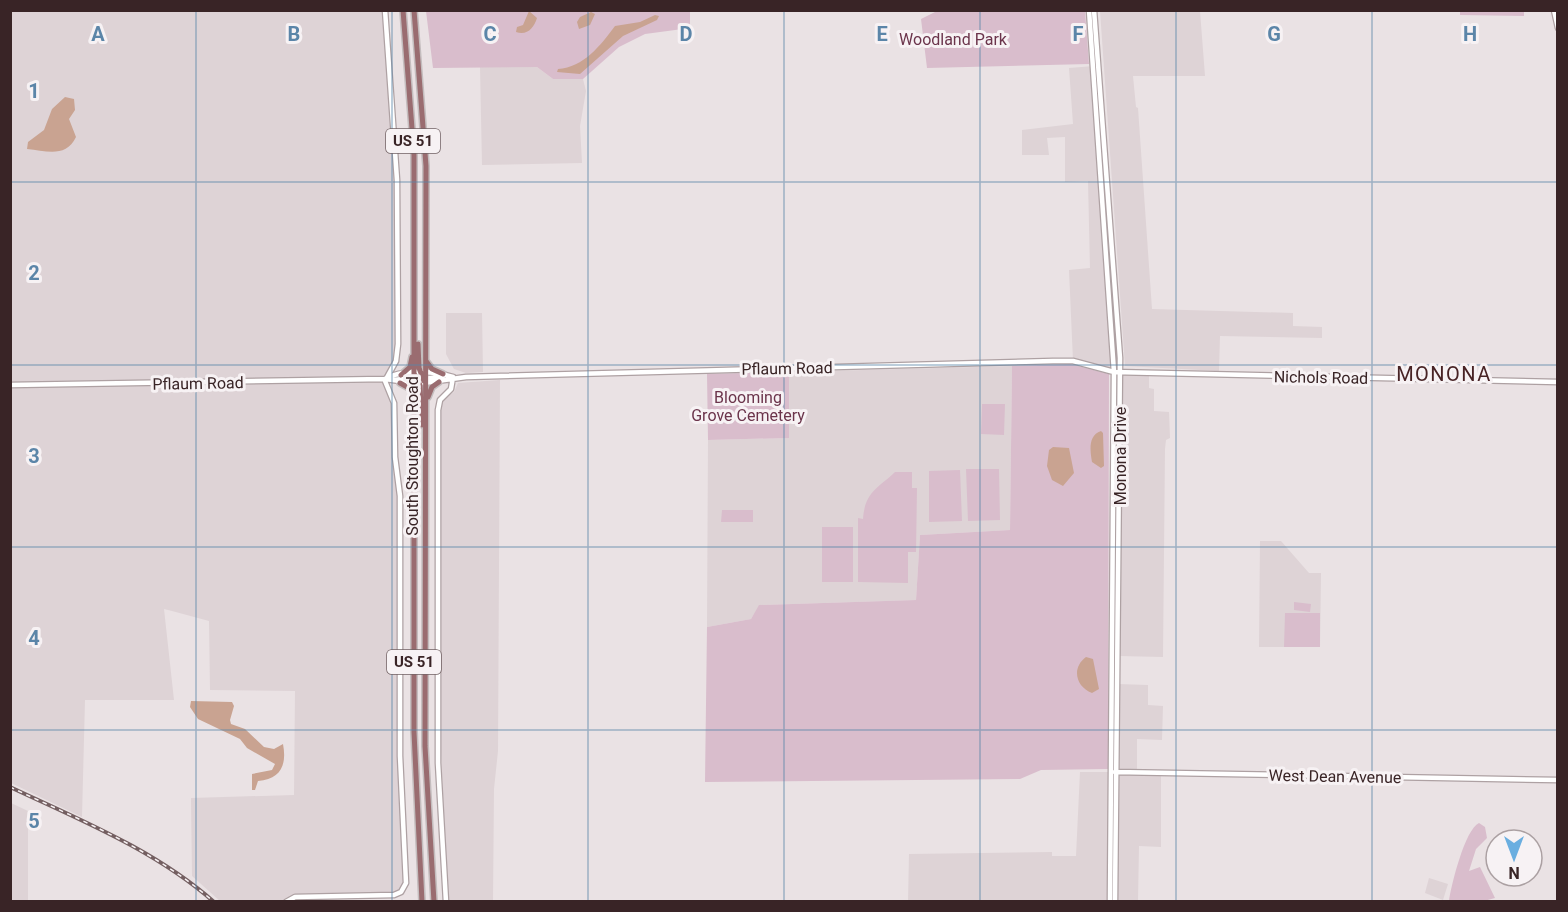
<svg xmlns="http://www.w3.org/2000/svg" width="1568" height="912" viewBox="0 0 1568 912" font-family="Roboto,sans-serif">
  <rect width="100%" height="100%" fill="#eae2e4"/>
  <path fill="#ded3d6" d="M10,11H385L394,123L397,354L386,376L393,398L400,496V756L407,879L399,893L295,897L286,902L220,901L192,876L191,798L294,795L295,691L210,690L209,621L172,611L164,609L174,700H85L82,817L11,783Z
    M1100,11H1200L1205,76H1133L1136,107L1138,108L1152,309L1293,313V326L1322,327V338L1220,336L1219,371L1125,366Z
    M1094,66L1114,372L1073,361L1069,270L1090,268L1088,181L1065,182V137L1047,138L1049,155H1022V130L1073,124L1069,68Z
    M480,67H537L553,79H583L586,91L580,126L582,163L482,165Z
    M446,313H482L483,372L466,373L454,369L446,354Z
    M1012,366L1010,530L920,535L916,600L760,605L751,619L707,627L708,440L788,438L789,372Z
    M1120,372H1149V388L1154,389V411L1169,412L1170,438L1166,440L1165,449L1163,657L1119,656Z
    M500,380L498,751L494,789L493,901H448L440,731V405L443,399L454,392L458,383Z
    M1260,541H1281L1309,573H1321L1320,647H1259Z
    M1118,684L1148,685V705L1163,706L1162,740L1137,739V772L1161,773V847L1139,846L1138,901L1115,902Z
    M1080,772H1112L1110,901L908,902L909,854L1052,852V856H1076Z
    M11,803L28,811V901H11Z
    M1429,878L1448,884L1443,900L1425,893Z"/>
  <path fill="#d9bdcc" d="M939,10L1085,11L1089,64L927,68L921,19Z
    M426,11H690V28L645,34L619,47L583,79H553L537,67L433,68Z
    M1460,11H1524V16L1460,15Z
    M1070,364L1109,374L1108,769L1041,770L1020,779L705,782L707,627L751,619L759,605L916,600L920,535L1010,530L1012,366Z
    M789,372V438L708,440L707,374Z
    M982,404H1005L1004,435L981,434Z
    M966,469H999L1000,520L968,521Z
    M960,470L962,521L929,522V471Z
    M895,472H912V488H917L916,552H908V583L858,582V518L863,519C865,492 877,489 895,472Z
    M722,510H753V522H721Z
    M822,527H853V582H822Z
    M1294,602L1311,604L1310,612L1294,610Z
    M1285,613H1320V647H1284Z
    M1479,823L1485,827L1487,838L1476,849L1469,871L1480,867L1495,898L1484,901H1449C1451,886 1465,829 1479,823Z"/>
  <path fill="#c9a391" d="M529,11L537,18C534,28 527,36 516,32L517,27L523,25Z
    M591,12L595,14L590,25L579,29L577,22L580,17Z
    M655,15L659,16L657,20L623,36L580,74L557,72L558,69C584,67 600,46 615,26L640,22Z
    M65,97L74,99L75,110L69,119L76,137C66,158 47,151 27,149L28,142L44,130L52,109Z
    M1101,431L1103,433L1104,466L1101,468L1092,462C1090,451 1088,435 1101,431Z
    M1053,447L1069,448L1074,473L1063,486L1052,480L1047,466L1049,450Z
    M1086,657L1093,659L1099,689L1092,693C1076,687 1071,668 1086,657Z
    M191,701L232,702L234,706L230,720L231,724L245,729L264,747L274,749L283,744C287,765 281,779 258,781L255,790H252V774L272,770L275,764L247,748L240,739L198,719L190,707Z"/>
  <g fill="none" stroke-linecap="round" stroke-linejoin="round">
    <g stroke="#aea1a3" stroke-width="7">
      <path id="tertiary" d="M1089,10L1114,372L1110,902
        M1094,10L1120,358L1115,902
        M1554,10L1558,28
        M385,379C401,369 435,371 453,377
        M425,379L443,376
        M393,380L415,378
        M423,383L466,377L1053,361H1073L1114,372L1558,382
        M10,385L385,379L415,383
        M1115,772L1558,780
        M286,902L295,897L394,895L401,892L406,883L400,756V496L395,457L394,403L385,381L396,361L398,344L397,180L385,10
        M446,902L438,763V410L440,400L451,389L453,377"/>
    </g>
    <g stroke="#c4bdbe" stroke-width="8">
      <path id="primary" d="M403,10L414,155V732L422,902
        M414,10L426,166L425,746L434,902
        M418,344L419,368L424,381
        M426,361L432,369L443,374
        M401,375L410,367L412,357
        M415,375L420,385L422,425
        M400,383L409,388L413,396
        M428,397L432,387L439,382"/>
    </g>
    <use href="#tertiary" stroke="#fff" stroke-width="4.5"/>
    <use href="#primary" stroke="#9a6c70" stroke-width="5"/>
    <g stroke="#745f61" stroke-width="4">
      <path id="rail" d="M10,787C80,820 155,850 214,902"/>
    </g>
    <use href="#rail" stroke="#f7f2f4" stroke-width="1.5" stroke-dasharray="4.5" stroke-linecap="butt"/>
  </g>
  <path fill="none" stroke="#5b85a8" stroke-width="1.5" stroke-opacity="0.55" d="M196,10V902M392,10V902M588,10V902M784,10V902M980,10V902M1176,10V902M1372,10V902M10,182H1558M10,365H1558M10,547H1558M10,730H1558"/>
  <g text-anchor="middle" stroke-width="6" stroke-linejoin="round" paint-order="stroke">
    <g fill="#f7f2f4" stroke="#726264" stroke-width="1.5">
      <rect x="386" y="129" width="54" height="24" rx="4.5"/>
      <rect x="387" y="650" width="54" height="24" rx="4.5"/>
    </g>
    <g font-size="15" font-weight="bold" fill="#392426">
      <text x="413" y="146">US 51</text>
      <text x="414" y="667">US 51</text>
    </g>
    <g font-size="16" fill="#6b344b" stroke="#f7f2f4">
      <text x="953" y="45">Woodland Park</text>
      <text x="748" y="403">Blooming<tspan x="748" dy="18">Grove Cemetery</tspan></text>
    </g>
    <g font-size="16" fill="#392426" stroke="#f7f2f4">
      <text transform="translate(787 368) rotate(-1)" y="6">Pflaum Road</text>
      <text transform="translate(1321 377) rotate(1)" y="6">Nichols Road</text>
      <text transform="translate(198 383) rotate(-1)" y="6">Pflaum Road</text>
      <text transform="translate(412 456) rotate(-90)" y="6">South Stoughton Road</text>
      <text transform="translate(1120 456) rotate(-90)" y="6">Monona Drive</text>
      <text transform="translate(1335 776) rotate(1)" y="6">West Dean Avenue</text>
    </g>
    <g font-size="20" letter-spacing="1.5" fill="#482325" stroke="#f7f2f4">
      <text x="1444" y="381">MONONA</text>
    </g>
  </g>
  <g font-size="20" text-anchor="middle" font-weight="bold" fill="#5b85a8" stroke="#f7f2f4" stroke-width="6" stroke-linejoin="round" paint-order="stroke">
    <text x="98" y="41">A</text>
    <text x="294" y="41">B</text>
    <text x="490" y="41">C</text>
    <text x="686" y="41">D</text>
    <text x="882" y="41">E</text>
    <text x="1078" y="41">F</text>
    <text x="1274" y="41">G</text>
    <text x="1470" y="41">H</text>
    <text x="34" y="98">1</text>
    <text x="34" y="280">2</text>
    <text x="34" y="463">3</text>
    <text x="34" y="645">4</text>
    <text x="34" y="828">5</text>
  </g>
  <rect width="1568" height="912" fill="none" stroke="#392426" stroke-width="24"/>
  <g transform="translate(1514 858) rotate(180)"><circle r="28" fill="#f7f2f4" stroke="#aba0a2" stroke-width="1.5"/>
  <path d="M0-4.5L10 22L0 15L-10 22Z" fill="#6aaee0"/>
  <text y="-9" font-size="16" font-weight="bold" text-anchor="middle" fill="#392426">N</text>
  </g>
</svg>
